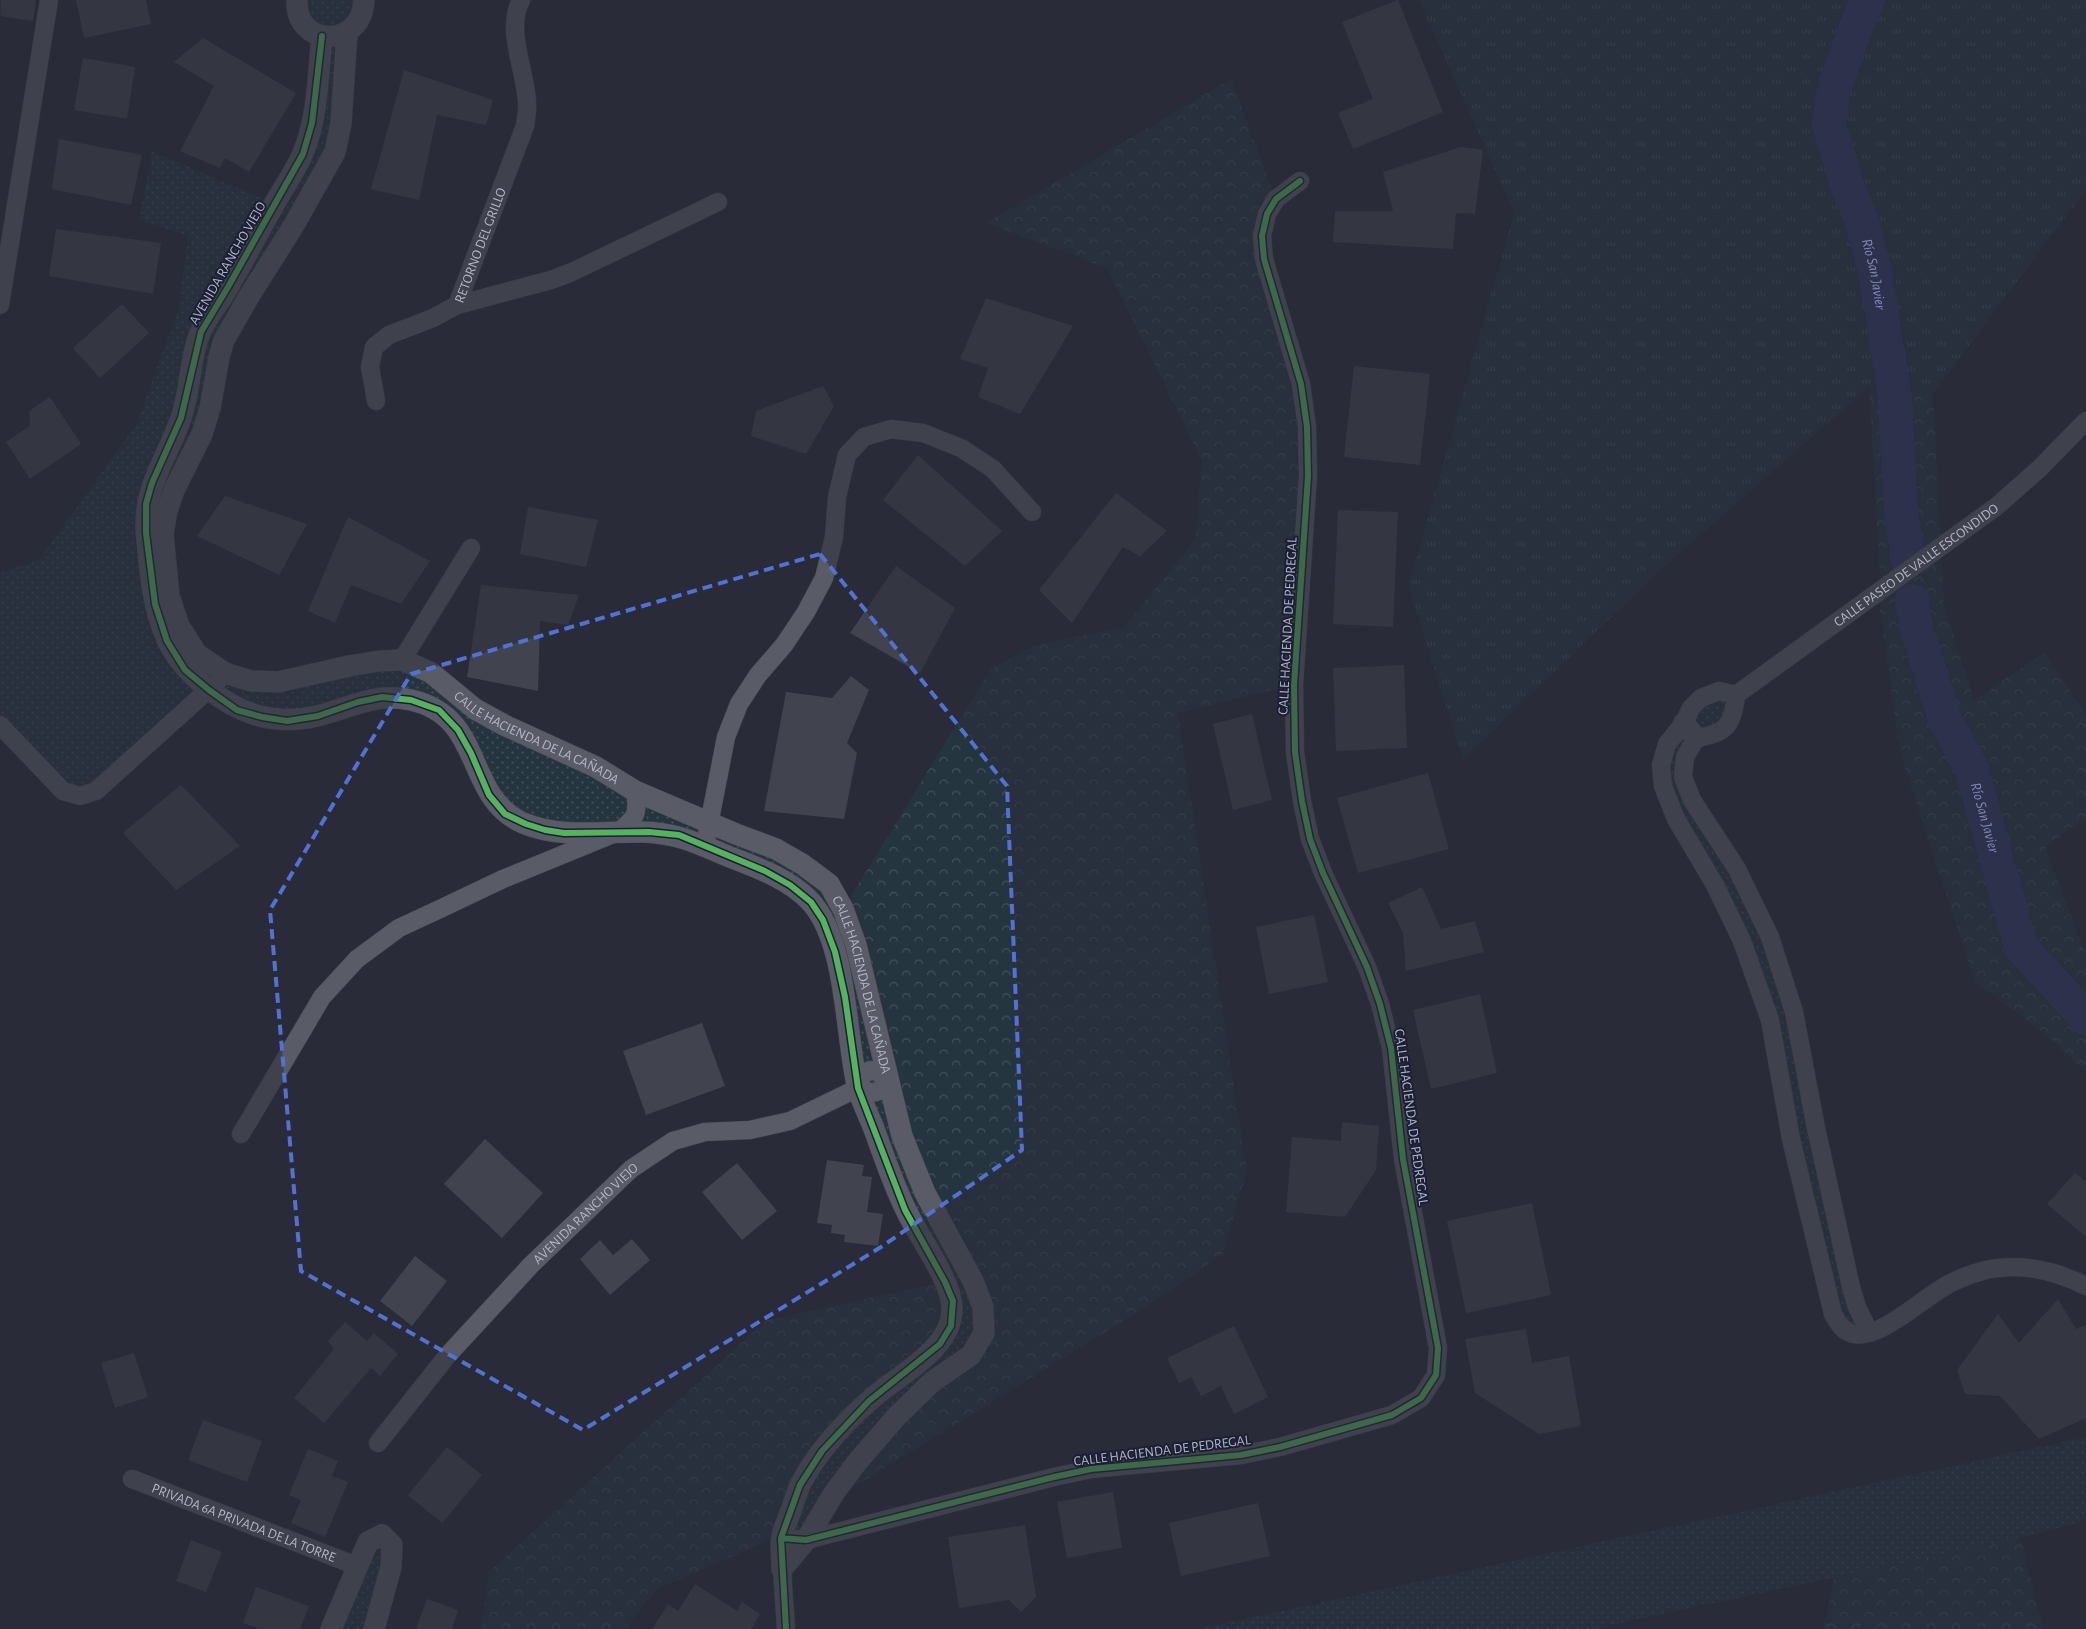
<svg xmlns="http://www.w3.org/2000/svg" width="2086" height="1629" viewBox="0 0 2086 1629" font-family="'Alegreya Sans',sans-serif">
  <defs>
    <pattern id="grass-tufts" width="24" height="20" patternUnits="userSpaceOnUse" patternTransform="scale(1.25)"><rect width="24" height="20" fill="#253540"/><path d="M3 7l-1-3M5 7V3M7 7l1-3M15 17l-1-3M17 17v-4M19 17l1-3" fill="none" stroke="#42505a"/></pattern>
    <pattern id="forest-crowns" width="20" height="18" patternUnits="userSpaceOnUse" patternTransform="scale(1.25)"><rect width="20" height="18" fill="#253540"/><path d="M2 6a3 3 0 1 1 6 0M12 15a3 3 0 1 1 6 0" fill="none" stroke="#42505a"/></pattern>
    <pattern id="park-dots" width="8" height="8" patternUnits="userSpaceOnUse" patternTransform="scale(1.25)"><rect width="8" height="8" fill="#253540"/><path d="M2 2h.1M6 6h.1" fill="none" stroke="#42505a" stroke-width="1.8" stroke-linecap="round"/></pattern>
  </defs>
  <rect width="100%" height="100%" fill="#292b39"/>
  <path fill="url(#grass-tufts)" d="M1419,0H2086V190L1933,393L1869,387L1656,574L1463,760L1408,587L1514,213Z"/>
  <path fill="url(#forest-crowns)" d="M1231,79L1276,199L1262,236L1307,427L1294,685L1178,713L1247,1173L1223,1254L1143,1309L765,1542L657,1589L625,1629H481L489,1572L767,1320L945,1282L925,1193L843,909L990,670L1032,646L1124,627L1195,539L1202,461L1107,268L986,223Z
    M1869,387L1933,393L1944,604L1974,700L2045,652L2086,715V818L2045,847L2086,954V1072L2045,1034L1975,982L1899,750L1880,610L1881,591Z
    M2021,1538L2043,1629H1823L1834,1578Z"/>
  <path fill="url(#park-dots)" d="M297,0H364L341,123L248,298L174,490L169,596L197,654L251,681L402,660L475,709L829,884L887,1075L984,1333L932,1382L782,1554L822,1451L940,1344L953,1302L881,1150L845,997L811,902L705,845L526,824L471,754L411,700L287,721L209,690L80,796L0,725V573L39,560L136,425L178,310L188,236L139,219L152,151L275,204L303,154L322,36Z
    M1736,695L1734,715L1696,738L1683,777L1770,937L1869,1332L1841,1327L1770,1020L1676,819L1667,744L1691,708Z
    M2086,1437V1520L2021,1538L1592,1629H1198Z
    M368,1542L392,1545L374,1629H331Z"/>
  <g fill="none" stroke-linecap="round" stroke-linejoin="round">
    <g stroke="#323962" stroke-width="34">
      <path id="s1" d="M1868,0L1859,19L1834,88L1829,125L1847,185L1862,222L1875,271L1895,397L1900,499L1908,560"/>
      <path id="s2" d="M1912,601L1915,623L1945,720L1971,767L2021,947L2086,1018"/>
    </g>
  </g>
  <path fill="#41434e" d="M1,0H36L33,21L0,16Z
    M76,0H146L151,24L84,38Z
    M1398,0L1443,112L1353,149L1338,113L1373,99L1342,22Z
    M203,38L296,93L249,172L225,158L220,168L180,151L214,86L174,62Z
    M83,58L135,67L127,119L74,110Z
    M404,70L493,100L486,125L437,115L419,200L371,189Z
    M59,139L142,155L131,205L52,189Z
    M1461,147L1483,150L1475,214L1456,213L1453,249L1333,242L1335,211H1393L1383,172Z
    M56,229L161,243L153,294L49,276Z
    M986,298L1073,326L1020,414L978,397L988,368L960,359Z
    M122,304L149,333L100,378L73,348Z
    M1354,366L1430,374L1420,465L1344,457Z
    M823,386L834,406L806,454L751,436L756,411Z
    M50,397L81,444L30,479L6,442L30,426L29,411Z
    M918,455L1002,531L965,566L883,500Z
    M1116,493L1167,531L1140,556L1123,547L1072,623L1039,590Z
    M225,496L307,524L279,575L197,536Z
    M528,507L598,520L586,567L520,554Z
    M1338,510L1398,512L1393,627L1333,624Z
    M348,517L430,561L401,604L351,585L335,623L308,611Z
    M896,566L955,608L920,673L850,633Z
    M481,585L579,595L568,625L540,621L538,691L467,677Z
    M1404,665L1407,748L1336,751L1333,668Z
    M851,676L869,690L847,743L857,753L844,819L764,811L786,692L832,698Z
    M1252,714L1272,800L1233,810L1213,724Z
    M1428,773L1449,849L1358,873L1337,798Z
    M181,785L240,846L176,890L123,833Z
    M1422,887L1441,929L1475,921L1484,952L1406,971L1403,933L1388,903Z
    M1314,915L1328,982L1269,994L1256,927Z
    M1480,994L1497,1073L1431,1089L1413,1010Z
    M702,1023L725,1086L646,1115L623,1051Z
    M1342,1122L1379,1126L1376,1170L1345,1217L1286,1212L1292,1137L1341,1141Z
    M485,1139L543,1193L502,1238L444,1184Z
    M827,1160L864,1165L862,1176L872,1177L867,1212L883,1214L878,1246L844,1242L845,1235L831,1233L832,1225L817,1223Z
    M737,1163L777,1211L742,1240L702,1192Z
    M2075,1173L2086,1182V1237L2047,1204Z
    M1532,1203L1551,1295L1466,1313L1447,1221Z
    M632,1239L650,1260L610,1295L580,1259L600,1240L613,1255Z
    M415,1256L447,1281L412,1326L380,1301Z
    M2058,1299L2076,1329L2086,1325V1418L2039,1439L2000,1396L1965,1394L1957,1370L1998,1314L2019,1343Z
    M345,1322L367,1341L374,1333L398,1354L380,1376L371,1368L324,1423L294,1398L334,1349L328,1341Z
    M1234,1326L1268,1397L1234,1414L1221,1386L1201,1396L1191,1377L1179,1383L1167,1358Z
    M1526,1329L1532,1363L1569,1356L1581,1426L1539,1434L1475,1393L1465,1339Z
    M134,1353L148,1397L115,1408L101,1363Z
    M203,1420L262,1441L247,1482L188,1460Z
    M447,1447L482,1475L442,1523L408,1495Z
    M308,1449L338,1461L332,1476L348,1482L325,1537L291,1523L301,1500L289,1495Z
    M1113,1492L1122,1548L1067,1558L1057,1502Z
    M1258,1503L1270,1556L1181,1576L1169,1523Z
    M1025,1525L1036,1597L1021,1612L1009,1600L959,1608L948,1537Z
    M191,1540L222,1552L206,1592L176,1581Z
    M695,1584L737,1611L742,1602L760,1614L751,1629H652L668,1604L678,1611Z
    M256,1587L309,1606L300,1629H260L243,1623Z
    M427,1599L458,1610L452,1629H416Z"/>
  <g fill="none" stroke-linecap="round" stroke-linejoin="round">
    <g stroke="#454752" stroke-width="19">
      <g id="minor">
        <path d="M0,305L49,0"/>
        <path id="s3" d="M457,305L525,126C526,118 528,110 527,103C526,71 505,30 521,0"/>
        <path d="M376,401L370,367L374,347L389,335L433,318L457,305L551,280L572,272L718,202"/>
        <path d="M402,660L471,548"/>
        <path d="M1736,695L1719,691L1701,698L1691,708L1684,723L1667,744L1661,765L1663,786L1676,819L1715,885L1742,941L1770,1020L1791,1139L1833,1314C1838,1323 1843,1332 1854,1334C1881,1340 1927,1294 1951,1283C1962,1277 1985,1269 1998,1268C2030,1264 2058,1272 2086,1286"/>
        <path d="M1736,695C1733,725 1726,734 1696,738L1685,757L1683,777L1692,800L1737,869L1770,937L1794,1012L1816,1128L1851,1287L1857,1307L1869,1332"/>
        <path id="s4" d="M1736,695L1997,506L2040,468L2086,421"/>
        <path d="M0,725L63,791L80,796L96,791L218,681"/>
        <path d="M705,845L726,737L739,704L758,675L784,645L806,612L824,578L834,537L837,497L847,455L864,437L891,429L923,433L961,448L993,469L1032,512"/>
        <path d="M870,1070L887,1075C880,1094 878,1096 858,1088L862,1076Z"/>
        <path d="M241,1134L322,997L357,959L399,928L442,908L503,879L618,832C636,818 639,814 635,791"/>
        <path id="s5" d="M378,1443L447,1356L531,1265L631,1169L673,1141L705,1132L750,1130L790,1121L858,1088"/>
        <path id="s6" d="M132,1479L357,1566"/>
        <path d="M797,1539L806,1540L1054,1477L1091,1469L1241,1455L1280,1447L1392,1415L1421,1398L1436,1375L1438,1348L1403,1159L1391,1048L1380,1004L1367,967L1323,873L1310,839L1302,801L1295,752L1294,685L1308,476L1307,427L1301,384L1264,259L1262,236L1267,214L1276,199L1300,181"/>
        <path d="M782,1569L786,1629"/>
      </g>
    </g>
    <g stroke="#454752" stroke-width="22">
      <g id="tertiary">
        <path d="M297,0C294,47 362,50 364,0"/>
        <path id="s7" d="M347,33L341,123L335,152L294,225L248,298L224,340L219,357L210,408L202,434L174,490L167,511L163,534L169,596L179,626L197,654L225,673L251,681L278,682L349,666L379,661L402,660L430,672L475,709L504,725L596,767L635,791L736,834L776,849L802,864L829,884L843,909L856,945L902,1136L925,1193L973,1281L983,1307L984,1333L971,1355L932,1382L897,1416L858,1461L834,1493L806,1540L782,1569"/>
        <path d="M322,36C318,74 318,118 303,153C296,170 285,185 276,201C260,229 245,258 229,286C220,302 207,317 200,333C189,360 191,390 181,418C165,464 141,488 147,541C150,573 153,607 166,637C174,657 189,673 206,687C239,714 273,726 317,716C351,708 374,692 411,700C486,717 463,796 523,823C561,839 602,831 642,832C680,833 700,845 735,859C761,869 790,880 810,901C848,942 845,1036 858,1089C862,1102 869,1116 874,1129C884,1156 893,1184 906,1210C918,1236 952,1281 952,1308C953,1350 897,1375 869,1401C843,1424 816,1454 800,1485C796,1494 793,1506 789,1516C787,1522 783,1529 782,1536C780,1546 782,1558 782,1569"/>
        <path d="M1684,723L1696,738"/>
        <path d="M331,1629L368,1542L382,1535L392,1545L391,1567L374,1629"/>
      </g>
    </g>
    <use href="#minor" stroke="#595b66" stroke-width="18"/>
    <use href="#tertiary" stroke="#595b66" stroke-width="21"/>
    <g stroke="#1b1f34" stroke-width="9">
      <path id="cycleway" d="M322,36L312,123L303,154L228,287L201,332L181,418L152,483L146,504V533L155,604L167,641L185,670L209,690L237,710L262,717L287,721L318,716L358,702L382,697L411,700L439,710L458,730L471,753L489,795L505,814L526,824L545,830L564,833L649,832L679,835L765,871L790,885L811,902L823,920L835,952L845,997L858,1088L905,1210L945,1282L953,1301L951,1326L940,1344L869,1401L822,1451L800,1485L781,1538L786,1629
        M781,1538L806,1540L1054,1477L1091,1469L1241,1455L1280,1447L1392,1415L1421,1398L1436,1375L1438,1348L1403,1159L1391,1048L1380,1004L1367,967L1323,873L1310,839L1302,801L1295,752L1294,685L1308,476L1307,427L1301,384L1264,259L1262,236L1267,214L1276,199L1300,181"/>
    </g>
    <use href="#cycleway" stroke="#56b35d" stroke-width="6"/>
  </g>
  <path d="M0 0H2086V1629H0ZM820,554L1007,786L1022,1150L881,1247L583,1430L301,1271L270,910L411,674Z" fill="#292b39" fill-opacity=".55" fill-rule="evenodd"/>
  <path fill="none" stroke="#5172d3" stroke-width="4" stroke-dasharray="10 6" stroke-linejoin="round" d="M820,554L1007,786L1022,1150L881,1247L583,1430L301,1271L270,910L411,674Z"/>
  <g text-anchor="middle" stroke-width="4" stroke-linejoin="round" paint-order="stroke">
    <g font-size="14" fill="#b2b5ca" stroke="#1b1f34">
      <text dy="5" stroke="none"><textPath href="#s3" startOffset="64">RETORNO DEL GRILLO</textPath></text>
      <text transform="translate(227 263) rotate(-60)" y="5">AVENIDA RANCHO VIEJO</text>
      <text dy="5" stroke="none"><textPath href="#s4" startOffset="222">CALLE PASEO DE VALLE ESCONDIDO</textPath></text>
      <text transform="translate(1287 626) rotate(-87)" y="5">CALLE HACIENDA DE PEDREGAL</text>
      <text dy="5" stroke="none"><textPath href="#s7" startOffset="1041">CALLE HACIENDA DE LA CAÑADA</textPath></text>
      <text dy="5" stroke="none"><textPath href="#s7" startOffset="1476">CALLE HACIENDA DE LA CAÑADA</textPath></text>
      <text transform="translate(1412 1117) rotate(82)" y="5">CALLE HACIENDA DE PEDREGAL</text>
      <text dy="5" stroke="none"><textPath href="#s5" startOffset="310">AVENIDA RANCHO VIEJO</textPath></text>
      <text transform="translate(1162 1450) rotate(-7)" y="5">CALLE HACIENDA DE PEDREGAL</text>
      <text dy="5" stroke="none"><textPath href="#s6" startOffset="120">PRIVADA 6A PRIVADA DE LA TORRE</textPath></text>
    </g>
    <g font-size="15" font-style="italic" fill="#8089b8" stroke="#1b1f34">
      <text dy="5" stroke="none"><textPath href="#s1" startOffset="288">Río San Javier</textPath></text>
      <text dy="5" stroke="none"><textPath href="#s2" startOffset="230">Río San Javier</textPath></text>
    </g>
  </g>
</svg>
